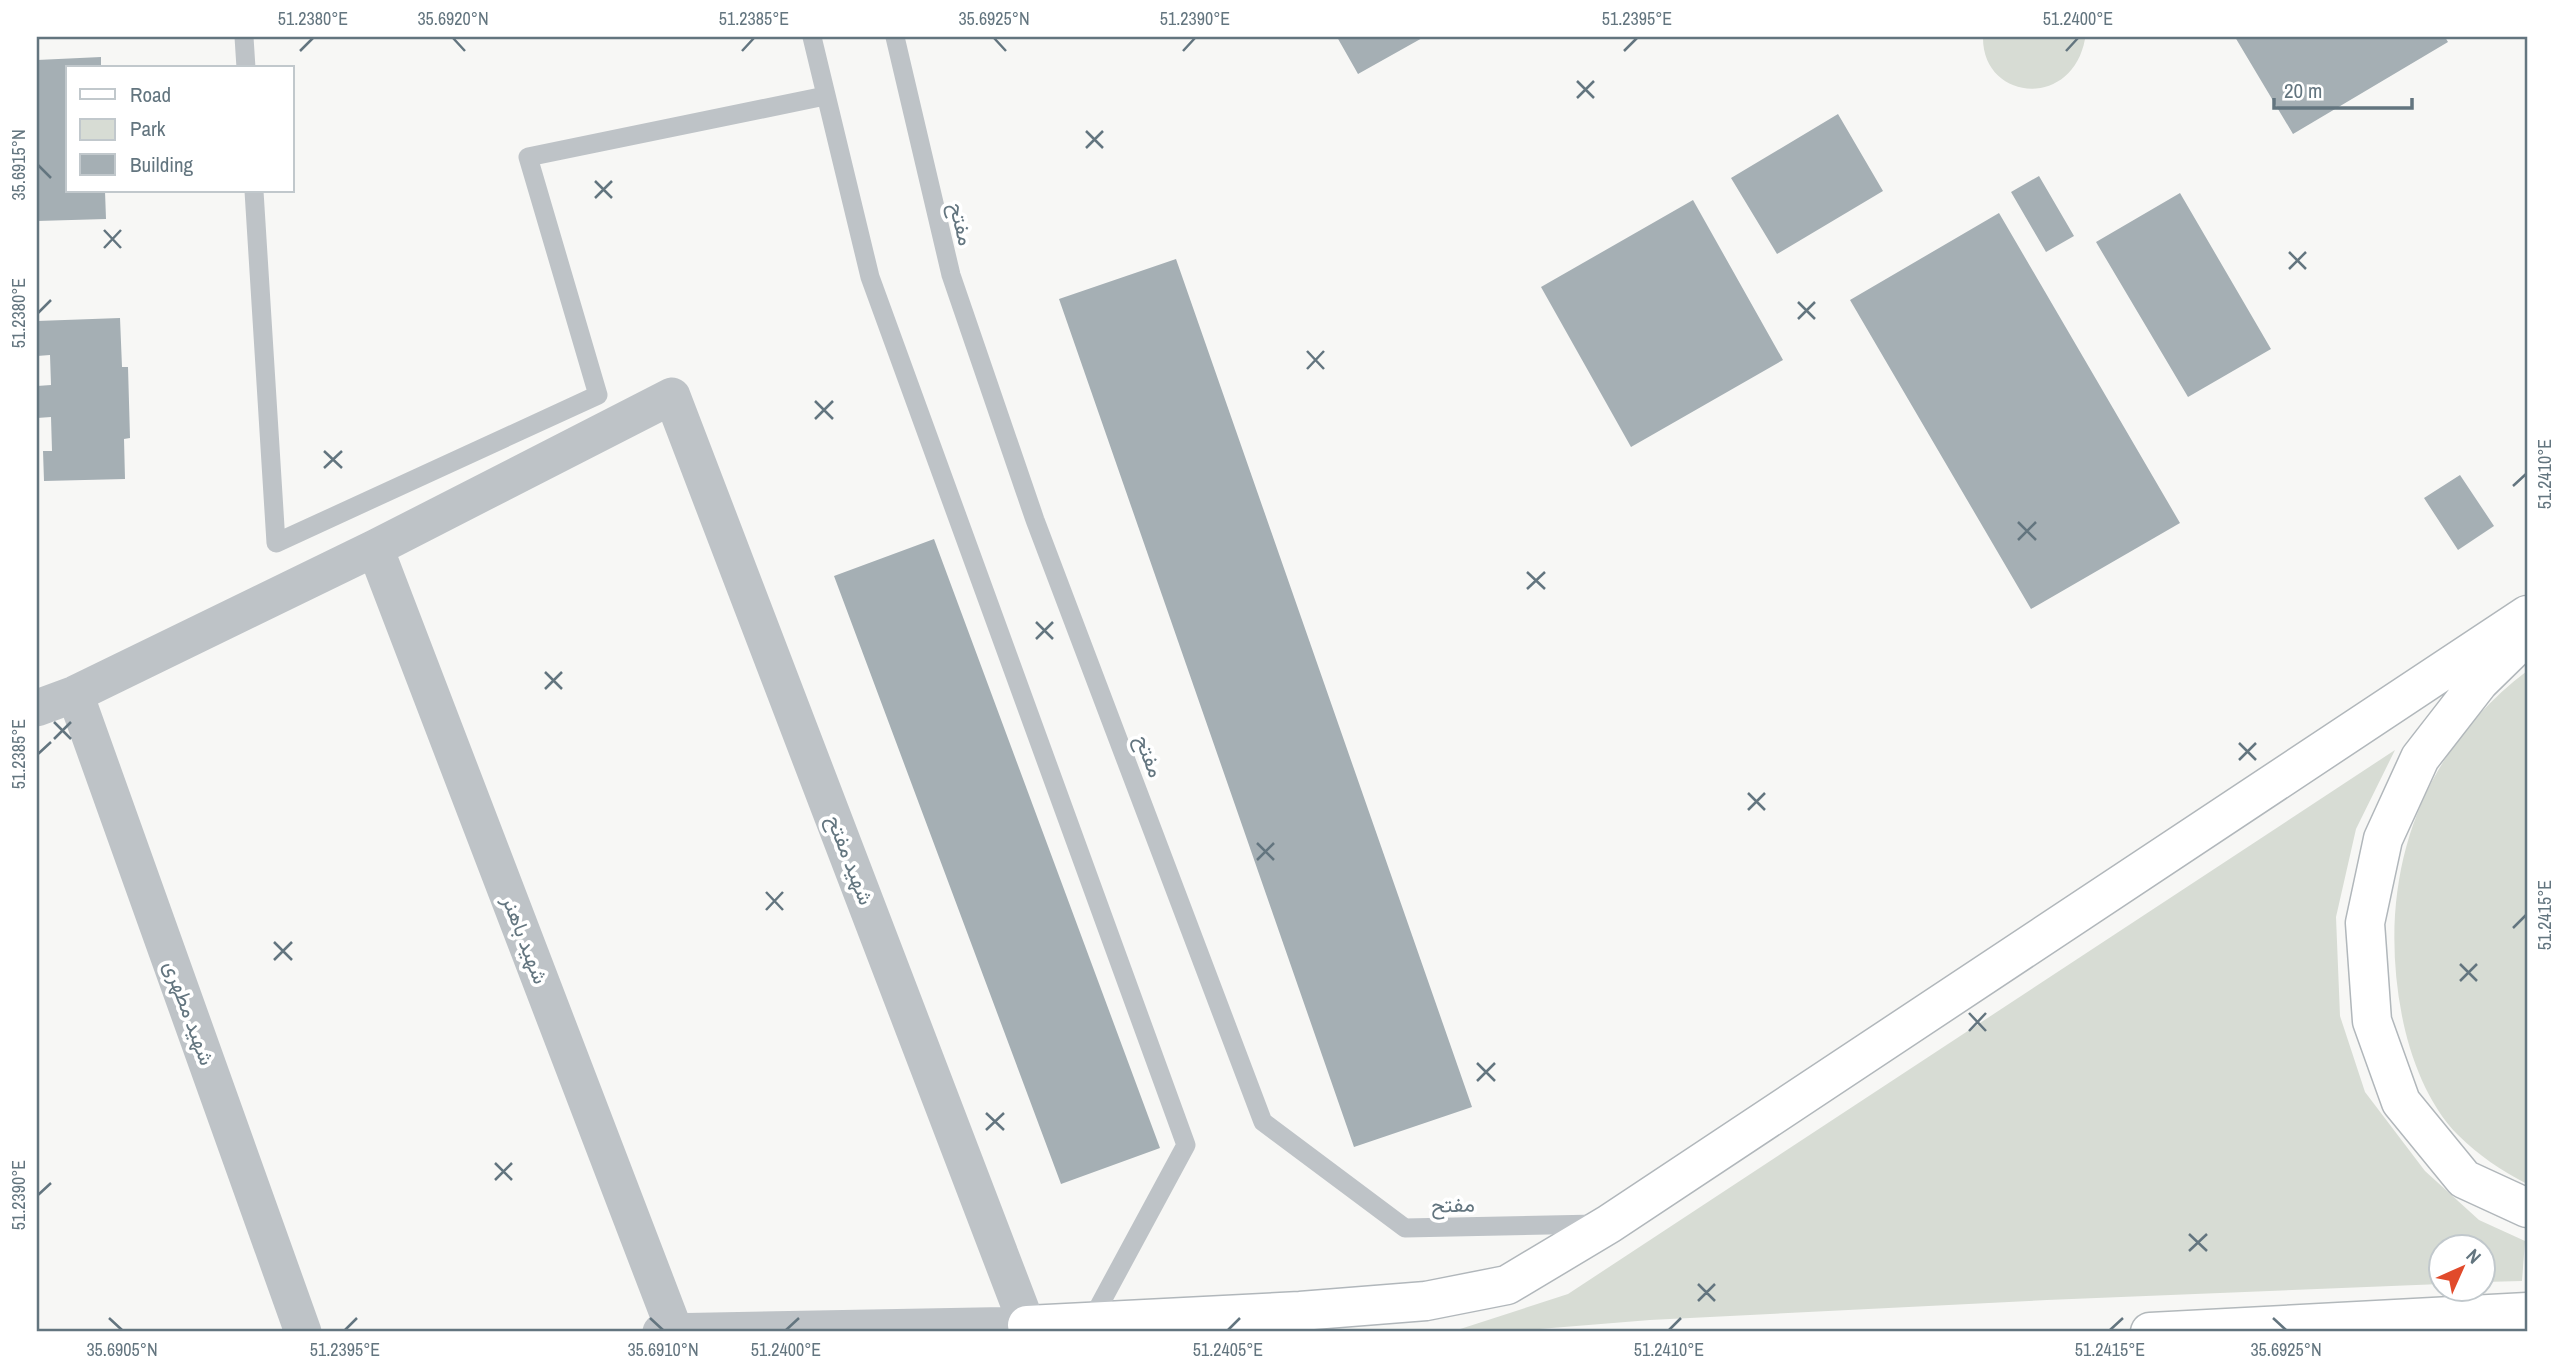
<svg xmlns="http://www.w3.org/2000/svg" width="2564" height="1369" viewBox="0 0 2564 1369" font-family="'Archivo Narrow',Vazirmatn,sans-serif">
  <rect width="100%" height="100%" fill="#f7f7f5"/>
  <path fill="#d7dcd4" d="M1983,37H2085V39C2072,110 1982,101 1983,37Z
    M2527,671V1184C2501,1170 2479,1156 2458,1135C2428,1105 2410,1057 2402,1016C2376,882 2416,755 2527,671Z
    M2395,750L2356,829L2336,917L2340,1016L2365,1092L2425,1171L2479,1220L2525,1241L2522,1281L2484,1282V1246H2442L2441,1284L2047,1300L1650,1320L1501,1332H1451L1568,1294Z"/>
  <path fill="#a5afb4" d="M1337,37H1424L1358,74Z
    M2235,37H2445L2448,42L2293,134Z
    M101,57V68H68V191H105L106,219L37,221V60Z
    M1838,114L1883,191L1777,254L1731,178Z
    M2039,176L2074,236L2046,252L2011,192Z
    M2180,193L2271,349L2188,397L2096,242Z
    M1693,200L1783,360L1631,447L1541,287Z
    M1999,213L2180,523L2031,609L1850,300Z
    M1176,259L1472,1107L1354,1147L1059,299Z
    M120,318L122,367H128L130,438L124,439L125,479L44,481L43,451H52L51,417L37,418V386L51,385L50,355L37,356V321Z
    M2460,475L2494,526L2458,550L2424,498Z
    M934,539L1160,1148L1061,1184L834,576Z"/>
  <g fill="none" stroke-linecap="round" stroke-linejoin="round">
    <g stroke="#b1b7bb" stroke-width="41">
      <path id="secondary" d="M2523,639L2479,682L2420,758L2383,839L2365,923L2372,1021L2401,1102L2464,1179L2527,1208
        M1027,1325L1300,1311L1426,1301L1507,1285L1609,1224L2527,615"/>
    </g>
    <g stroke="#b2b8bb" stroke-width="41">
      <path id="primary" d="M2150,1332L2527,1312"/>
    </g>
    <path stroke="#bec3c7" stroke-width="19" d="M244,37L246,68
      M812,37L870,277L1186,1145L1091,1321
      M895,37L951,275L1035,520L1263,1122L1405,1228L1597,1224
      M254,191L276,543L598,395L528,157L825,96"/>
    <path stroke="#bec3c7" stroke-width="37" d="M375,548L675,1332
      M75,694L303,1332
      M37,708L75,694L375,548L672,396L1027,1325L661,1332"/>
    <use href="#secondary" stroke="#fff" stroke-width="38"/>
    <use href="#primary" stroke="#fff" stroke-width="38"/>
  </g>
  <path fill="none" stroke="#63757f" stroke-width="2.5" d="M453,38L465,51M994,38L1006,51M300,51L313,38M742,51L754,38M1183,51L1195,38M1624,51L1637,38M2066,51L2078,38M1577,81L1594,98M1577,98L1594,81M1086,131L1103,148M1086,148L1103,131M38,165L51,178M595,181L612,198M595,198L612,181M104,230L121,248M104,248L121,230M2289,252L2306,269M2289,269L2306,252M1798,302L1815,319M38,313L51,300M1798,319L1815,302M1307,351L1324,369M1307,369L1324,351M815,401L833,419M815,419L833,401M324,451L342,468M324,468L342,451M2513,486L2526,474M2018,522L2036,540M2018,540L2036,522M1527,572L1545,589M1527,589L1545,572M1036,622L1053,639M1036,639L1053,622M545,672L562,689M545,689L562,672M54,722L71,739M54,739L71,722M2239,743L2256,760M38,754L51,742M2239,760L2256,743M1748,793L1765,810M1748,810L1765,793M1257,843L1274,860M1257,860L1274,843M766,892L783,910M766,910L783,892M2513,928L2526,915M274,942L292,960M274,960L292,942M2460,964L2477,981M2460,981L2477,964M1969,1013L1986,1031M1969,1031L1986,1013M1477,1063L1495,1081M1477,1081L1495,1063M986,1113L1004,1130M986,1130L1004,1113M495,1163L512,1180M495,1180L512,1163M38,1195L51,1183M2189,1234L2207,1251M2189,1251L2207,1234M1698,1284L1715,1301M1698,1301L1715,1284M109,1318L122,1330M650,1318L663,1330M2273,1318L2286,1330M345,1330L357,1318M786,1330L799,1318M1228,1330L1240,1318M1669,1330L1681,1318M2110,1330L2123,1318"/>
  <g text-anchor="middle" stroke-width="7" stroke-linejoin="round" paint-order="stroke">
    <g font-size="21" fill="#63757f" stroke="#fff">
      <text transform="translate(961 224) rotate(76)" y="7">مفتح</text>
      <text transform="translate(1149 756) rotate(69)" y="7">مفتح</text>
      <text transform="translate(850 860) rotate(69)" y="7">شهید مفتح</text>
      <text transform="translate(525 940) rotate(69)" y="7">شهید باهنر</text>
      <text transform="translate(189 1013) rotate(70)" y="7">شهید مطهری</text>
      <text transform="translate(1453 1205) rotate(-1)" y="7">مفتح</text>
    </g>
  </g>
  <rect width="2564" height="1369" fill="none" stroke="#ffffff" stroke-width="77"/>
  <rect x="66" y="66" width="228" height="126" fill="#ffffff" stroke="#c1c8cc" stroke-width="2"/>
  <rect x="80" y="89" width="35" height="10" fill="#ffffff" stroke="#c1c8cc" stroke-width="2"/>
  <text x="130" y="102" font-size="21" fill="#63757f">Road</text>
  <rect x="80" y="119" width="35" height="21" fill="#d7dcd4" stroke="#c1c8cc" stroke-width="2"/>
  <text x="130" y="136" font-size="21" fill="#63757f">Park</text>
  <rect x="80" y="154" width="35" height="21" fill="#a5afb4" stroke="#c1c8cc" stroke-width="2"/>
  <text x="130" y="172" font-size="21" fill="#63757f">Building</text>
  <g transform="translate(2462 1268) rotate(45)"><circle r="33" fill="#ffffff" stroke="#c1c8cc" stroke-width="2"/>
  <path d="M0-5L12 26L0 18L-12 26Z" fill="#e14a2b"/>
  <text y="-10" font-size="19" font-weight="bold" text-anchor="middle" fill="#63757f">N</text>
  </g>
  <path d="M2274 98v10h138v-10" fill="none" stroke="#63757f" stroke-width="3.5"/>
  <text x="2284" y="98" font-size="21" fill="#63757f" stroke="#ffffff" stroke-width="5" paint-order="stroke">20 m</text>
  <rect x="38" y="38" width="2488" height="1292" fill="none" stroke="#63757f" stroke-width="2.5"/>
  <g font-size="18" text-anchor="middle" fill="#63757f">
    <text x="313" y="25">51.2380°E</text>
    <text x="453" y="25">35.6920°N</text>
    <text x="754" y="25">51.2385°E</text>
    <text x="994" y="25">35.6925°N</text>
    <text x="1195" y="25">51.2390°E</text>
    <text x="1637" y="25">51.2395°E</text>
    <text x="2078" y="25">51.2400°E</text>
    <text transform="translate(19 165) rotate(-90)" y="6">35.6915°N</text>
    <text transform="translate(19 313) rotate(-90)" y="6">51.2380°E</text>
    <text transform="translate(2545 474) rotate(-90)" y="6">51.2410°E</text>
    <text transform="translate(19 754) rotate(-90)" y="6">51.2385°E</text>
    <text transform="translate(2545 915) rotate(-90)" y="6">51.2415°E</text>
    <text transform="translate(19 1195) rotate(-90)" y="6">51.2390°E</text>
    <text x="122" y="1356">35.6905°N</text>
    <text x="345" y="1356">51.2395°E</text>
    <text x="663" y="1356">35.6910°N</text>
    <text x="786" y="1356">51.2400°E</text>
    <text x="1228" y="1356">51.2405°E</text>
    <text x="1669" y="1356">51.2410°E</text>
    <text x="2110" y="1356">51.2415°E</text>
    <text x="2286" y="1356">35.6925°N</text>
  </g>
</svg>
